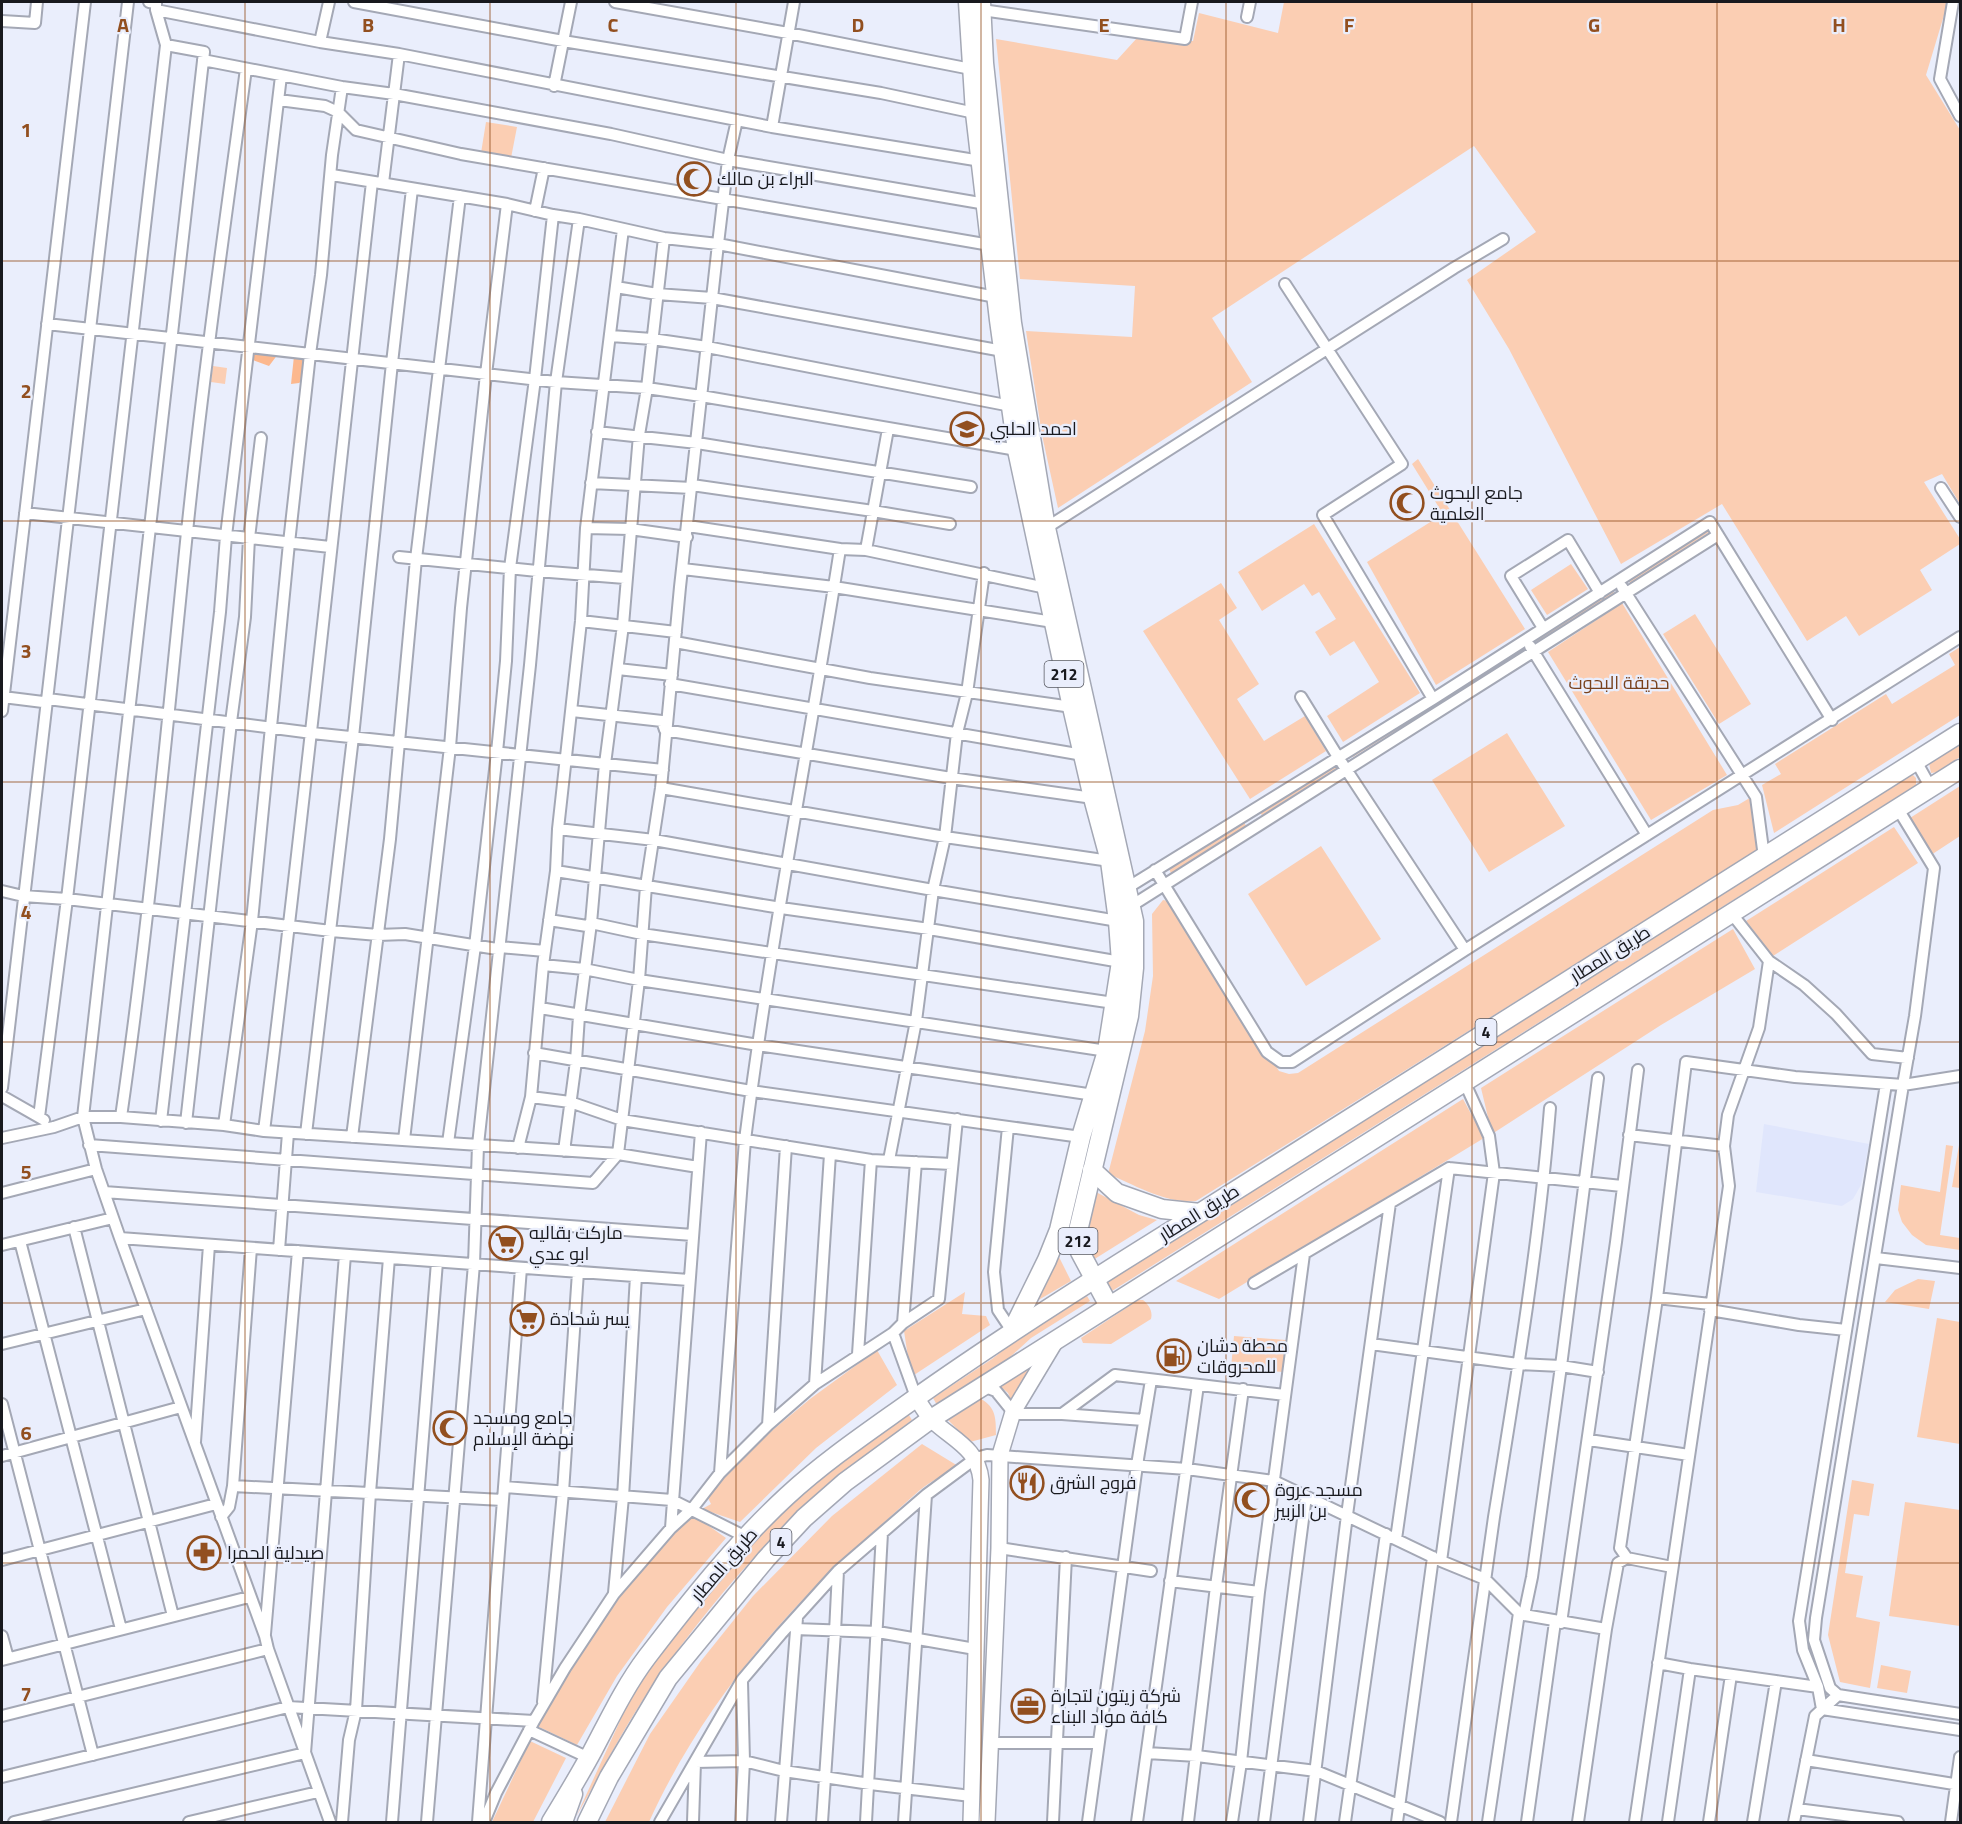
<svg xmlns="http://www.w3.org/2000/svg" width="1962" height="1824" viewBox="0 0 1962 1824" font-family="'Titillium Web',Cairo,sans-serif">
  <rect width="100%" height="100%" fill="#eaeefc"/>
  <path fill="#e0e6fc" d="M1764,1124L1869,1144L1861,1185L1853,1199L1842,1206L1756,1192Z"/>
  <path fill="#fbceb3" d="M1284,2H1948L1926,75L1960,130V504L1942,474L1924,482L1960,539V544L1920,570L1932,590L1859,636L1846,616L1807,641L1722,504L1621,564L1509,349L1467,280L1536,232L1474,146L1212,318L1252,382L1058,508L1042,435L1026,331L1132,337L1135,286L1020,279L996,39L1117,60L1137,38L1193,41L1199,13L1278,33Z
    M486,122L517,127L511,158L481,153Z
    M213,366L227,368L225,384L211,382Z
    M1418,459L1525,629L1436,685L1367,562L1443,514L1412,464Z
    M1314,524L1420,693L1343,742L1327,716L1379,682L1354,641L1330,656L1315,632L1336,619L1319,592L1312,596L1304,584L1262,611L1238,572Z
    M1710,529L1711,531L1630,583L1629,580Z
    M1571,564L1588,589L1547,615L1531,590Z
    M1221,583L1237,608L1219,620L1259,684L1237,699L1264,741L1305,716L1326,751L1250,799L1143,631Z
    M1613,591L1614,593L1537,642L1536,640Z
    M1622,603L1727,775L1651,820L1548,652Z
    M1695,614L1751,704L1719,724L1663,634Z
    M1960,647V715L1774,833L1762,785L1781,774L1775,764L1886,694L1892,704L1955,665L1949,654Z
    M1520,649L1522,652L1445,700L1443,697Z
    M1427,708L1429,710L1353,757L1352,755Z
    M1507,733L1565,826L1489,872L1432,780Z
    M1960,743V757L1938,772L1931,773L1929,763Z
    M1336,766L1337,768L1262,815L1260,813Z
    M1913,775L1916,778V785L1112,1291L1106,1283L1908,776Z
    M1960,786V836L1931,855L1910,818Z
    M1753,796L1760,849L1196,1201C1166,1204 1135,1185 1108,1174L1145,1031L1153,976L1152,914L1163,900L1172,902L1279,1071L1289,1074L1298,1073L1713,810L1738,805Z
    M1244,822L1246,826L1171,873L1169,869Z
    M1894,827L1918,863L1773,956L1746,921Z
    M1321,846L1381,939L1306,986L1248,894Z
    M1733,929L1755,969L1661,1025L1492,1134L1481,1088Z
    M1463,1099L1484,1138L1219,1299L1176,1281Z
    M1946,1145L1953,1146L1940,1235L1960,1238V1250L1926,1245L1912,1235L1902,1222L1898,1210L1901,1185L1940,1192Z
    M1959,1145L1960,1146V1188L1952,1187Z
    M1096,1192L1139,1215L1157,1220L1093,1260C1082,1236 1090,1216 1096,1192Z
    M1058,1255L1071,1281L1035,1302Z
    M1918,1279L1935,1281L1929,1309L1885,1302L1895,1290Z
    M965,1292L962,1314L986,1316L990,1325L911,1377L904,1331Z
    M1087,1296L1090,1301L1031,1338L998,1368L937,1405L933,1398L992,1359L1025,1333Z
    M1138,1300H1143C1149,1305 1153,1311 1151,1319L1111,1344L1083,1343L1081,1338Z
    M1937,1318L1960,1322V1444L1917,1437Z
    M1234,1336L1286,1340L1283,1372L1231,1368Z
    M877,1350L897,1385L816,1448L740,1522L702,1509L711,1504L707,1496L750,1449L810,1399Z
    M1031,1366L1033,1367L1013,1405L1008,1393L1000,1386Z
    M981,1399C996,1407 996,1419 996,1435L970,1442L948,1420Z
    M907,1412L912,1420C888,1439 863,1456 839,1476C773,1531 712,1601 662,1672C629,1717 603,1769 576,1817L630,1699L652,1665L686,1618L751,1543L791,1502L832,1466Z
    M922,1444L958,1466C946,1474 931,1481 920,1490C900,1507 882,1525 862,1542C774,1622 698,1714 649,1822H605L650,1734L701,1661L753,1596L832,1516Z
    M1852,1480L1874,1484L1869,1516L1854,1514L1845,1573L1863,1576L1856,1617L1880,1622L1870,1688L1840,1682L1828,1635Z
    M1905,1502L1960,1510V1626L1889,1616Z
    M692,1514L726,1538L667,1607L617,1676L577,1745L537,1726C570,1668 605,1612 647,1561C660,1544 677,1530 692,1514Z
    M1881,1665L1911,1671L1907,1693L1877,1688Z
    M530,1741L566,1758L533,1822H492Z"/>
  <path fill="#fcb88e" d="M253,350L278,354L269,366L253,360Z
    M294,356L307,357L305,378L299,383L291,384Z"/>
  <g fill="none" stroke-linecap="round" stroke-linejoin="round">
    <g stroke="#a4a8b5" stroke-width="14">
      <path id="minor" d="M149,2L156,3V10L166,45L204,52L83,1117L96,1169L120,1238L265,1636L268,1649L330,1822
        M354,2L563,41L881,93L975,113
        M615,2L788,33L971,69
        M1953,2L1940,79L1960,116
        M156,10L320,42L399,54L772,127L981,161
        M982,10L1185,39L1192,2
        M1247,17L1250,2
        M2,21L35,23L37,2
        M320,42L329,2
        M203,60L342,87L394,94L611,134L728,160L986,204
        M554,86L571,2
        M279,100L325,106L338,112L356,130L461,154L990,245
        M772,127L794,2
        M332,175L507,204L553,215L579,219L664,238L718,244L996,297
        M383,183L399,54
        M535,211L544,168
        M1285,284L1402,464L1323,515L1433,699
        M616,287L657,294L712,298L1003,351
        M47,324L556,382L647,388L701,396L1017,450
        M611,336L652,339L707,347L1011,406
        M597,432L697,443L971,487
        M591,483L692,488
        M692,485L873,511L950,524
        M1941,488L1960,517
        M25,513L330,547
        M688,526L840,549L866,550L1046,588
        M586,528L630,529L687,537
        M1046,528L1454,268L1503,239
        M866,550L888,429
        M399,557L537,571L625,578
        M683,569L834,587L1053,622
        M1622,587L1756,797L1764,857
        M581,621L676,632
        M1543,628L1511,576L1568,540L1600,593
        M675,642L870,678L1072,707
        M1530,646L1647,835
        M618,669L672,675
        M670,684L1083,755
        M3,697L43,702L48,699L312,733L663,770
        M1301,697L1338,757L1465,950
        M2,711L85,2
        M572,711L662,721L665,730L951,778L1093,798
        M1916,761L1931,788
        M661,788L945,837L1110,861
        M558,829L654,840L933,890L1118,921
        M1155,870L1267,1052L1281,1062H1292L1465,950L1960,637
        M556,871L781,908L929,929L1121,962
        M1127,888L1433,699L1710,522L1832,720
        M2,891L23,896L67,899L331,931L378,935L405,934L497,949L500,947L545,951
        M1131,906L1718,535
        M1732,914L1769,961L1804,985L1836,1014L1872,1054L1908,1058
        M549,920L587,926L591,923L642,934L1114,1003
        M543,965L584,969L639,980L1107,1051
        M540,1008L758,1045L1094,1095
        M534,1053L751,1091L1081,1137
        M1960,1076L1903,1085L1816,1618L1814,1640L1830,1688L1838,1695L1960,1714
        M1886,1084L1799,1621L1803,1650L1818,1687L1822,1709L1960,1730
        M2,1088L128,2
        M2,1096L44,1120
        M531,1097L570,1102L622,1120L871,1160L952,1164
        M39,1117L67,899L166,45
        M121,1117C149,923 167,727 187,532C203,377 225,223 246,69
        M161,1121L220,612L226,536L281,76
        M186,1123L231,722L245,617L249,538L261,438
        M224,1125L252,921L289,543L310,354L321,275L332,155L342,87
        M1008,1127L994,1272L998,1310L1012,1331
        M264,1131C304,815 336,498 372,182
        M306,1134L353,737L392,363L412,189
        M1629,1135L1724,1146
        M352,1137L390,839L416,559L460,196
        M2,1138L54,1127L83,1117H121L224,1125L264,1131L618,1154L698,1167
        M404,1140L450,747L461,608L486,374L507,204
        M448,1143L475,946L497,752L506,661L510,568L535,379L553,215
        M89,1145L593,1183L618,1154L639,980L646,886L661,788L680,587L718,244L728,160L737,120
        M518,1148L531,1097L543,965L556,871L558,829L581,621L586,528L623,229
        M564,1151L576,1061L579,1016L591,923L605,764L623,625L639,435L647,388L664,238
        M889,1160L916,1021L933,890L945,837L957,733L967,693L984,573
        M104,1192L693,1235
        M2,1193L96,1169
        M74,1227L173,1616
        M120,1238L689,1280
        M20,1241L121,1629
        M2,1245L113,1218
        M279,1250L288,1133
        M1876,1258L1960,1268
        M1254,1283L1449,1168L1622,1186
        M1657,1298L1710,1304
        M1710,1310L1799,1325L1846,1330
        M903,1323L916,1162
        M893,1333L916,1397
        M2,1344L146,1309
        M1371,1344L1518,1364L1561,1366L1598,1372
        M858,1354L871,1160
        M815,1384L830,1154
        M983,1386L996,1391L1013,1412L1020,1414H1062L1144,1420
        M2,1404L93,1755
        M1062,1414L1115,1375L1285,1395
        M768,1425L786,1146
        M1589,1440L1689,1455
        M195,1442L209,1245
        M2,1456L181,1407
        M720,1473L745,1140C770,942 809,746 840,549
        M233,1486L503,1500
        M504,1487L672,1500L746,1537
        M221,1517L229,1507L233,1486L251,1248
        M671,1528L701,1132
        M1396,1539L1449,1168
        M999,1548L1151,1571
        M1627,1558L1672,1567
        M2,1560L216,1504
        M1441,1561L1494,1173L1489,1136L1464,1081
        M1170,1581L1259,1592
        M614,1593L623,1497L636,1276
        M1524,1615L1532,1577L1561,1366L1598,1078
        M1561,1623L1616,1242L1638,1070
        M795,1629L878,1632L975,1649
        M265,1634L298,1251
        M2,1636L8,1658
        M2,1660L249,1597
        M1658,1663L1690,1669L1818,1687
        M543,1702L563,1492L578,1272
        M2,1716L268,1649
        M529,1730L589,1758
        M989,1743H1098
        M1147,1753L1197,1756L1316,1771L1440,1822
        M1806,1760L1960,1785
        M2,1777L288,1707L534,1721
        M1797,1809L1898,1822
        M14,1822L305,1753L345,1255
        M189,1822L318,1792
        M342,1822L349,1740L356,1710L370,1493L389,1258
        M392,1822L437,1262
        M427,1822L474,1264L478,1145L530,665L556,382L579,219
        M478,1822L521,1268
        M484,1822L496,1793L534,1721L565,1668L614,1594L671,1528L692,1509L720,1473L768,1425L815,1384L893,1333L903,1323L939,1299L957,1119
        M660,1822L742,1680L781,1634L838,1571L926,1495L976,1458L987,1455L1187,1469L1274,1481L1441,1561L1485,1579L1519,1613L1524,1615L1606,1629
        M693,1822L695,1762L744,1761L784,1771L870,1784L971,1796
        M741,1822L744,1761L742,1682
        M781,1822L797,1618
        M822,1822L835,1632L838,1571
        M866,1822L882,1533
        M904,1822L926,1495
        M1053,1822L1066,1557
        M1088,1822L1137,1465L1151,1380
        M1137,1822L1198,1385
        M1188,1822L1216,1586L1243,1389
        M1232,1822L1241,1762L1259,1592L1304,1254
        M1264,1822L1306,1496
        M1309,1822L1347,1515L1390,1203
        M1345,1822L1386,1534
        M1397,1822L1433,1557
        M1451,1822C1465,1721 1479,1619 1494,1517C1516,1381 1539,1245 1550,1108
        M1488,1822L1519,1613
        M1527,1822L1555,1622
        M1578,1822L1606,1629L1618,1563L1627,1558L1620,1548L1657,1298L1686,1062L1795,1077L1903,1085L1915,1016L1934,868L1898,809
        M1635,1822L1729,1186L1724,1146L1728,1115L1759,1028L1769,961
        M1668,1822L1690,1669
        M1709,1822L1731,1675
        M1753,1822L1776,1681
        M1794,1822L1815,1716L1838,1695
        M1951,1822L1960,1757"/>
    </g>
    <g stroke="#a4a8b5" stroke-width="18">
      <path id="secondary" d="M916,1397C921,1405 926,1414 932,1420C953,1440 978,1448 981,1480L971,1822
        M987,1822L999,1548L1000,1455L1013,1412L1055,1342"/>
    </g>
    <g stroke="#a4a8b5" stroke-width="21">
      <path id="primary" d="M968,2L975,113L999,320L1017,450L1072,707L1093,798L1110,861L1118,921L1121,962L1107,1051L1081,1137L1059,1230L1047,1260L1012,1331
        M981,2L984,63L1012,323L1046,528L1134,921V968L1129,1016L1077,1235L1080,1252L1109,1306
        M563,1822L573,1794"/>
    </g>
    <g stroke="#a4a8b5" stroke-width="21">
      <path id="trunk" d="M1092,1170L1117,1193L1162,1209L1200,1213
        M551,1822C565,1799 579,1776 592,1752C609,1720 625,1686 647,1657C690,1601 735,1544 787,1496C825,1461 868,1432 910,1402C1004,1335 1101,1274 1200,1213L1960,733
        M587,1822L609,1777L668,1678L766,1559L804,1518L845,1482L931,1419L1960,769"/>
    </g>
    <use href="#minor" stroke="#fff" stroke-width="10"/>
    <use href="#secondary" stroke="#fff" stroke-width="15"/>
    <use href="#primary" stroke="#fff" stroke-width="18"/>
    <use href="#trunk" stroke="#fff" stroke-width="18"/>
  </g>
  <path fill="none" stroke="#924f1f" stroke-width="1.5" stroke-opacity="0.55" d="M245,2V1822M490,2V1822M736,2V1822M981,2V1822M1226,2V1822M1472,2V1822M1717,2V1822M2,261H1960M2,521H1960M2,782H1960M2,1042H1960M2,1303H1960M2,1563H1960"/>
  <defs>
    <g id="mosque-ring" transform="scale(1.725)"><circle r="9.5" fill="#eaeefc" stroke="#924f1f" stroke-width="1.5"/><path d="M3.5-4.9A6 6 0 1 0 3.5 4.9A5 5 0 1 1 3.5-4.9Z" fill="#924f1f"/></g>
    <g id="school-ring" transform="scale(1.725)"><circle r="9.5" fill="#eaeefc" stroke="#924f1f" stroke-width="1.5"/><path d="M0-5L7-2L0 1L-7-2ZM-4 1L0 2.5L4 1V4Q0 6-4 4Z" fill="#924f1f"/></g>
    <g id="supermarket-ring" transform="scale(1.725)"><circle r="9.5" fill="#eaeefc" stroke="#924f1f" stroke-width="1.5"/><path d="M-6-5.5h2.5l.6 2H6L4.5 2H-2.5L-4.4-4H-6ZM-1.5 3.2a1.3 1.3 0 1 0 .1 0ZM3 3.2a1.3 1.3 0 1 0 .1 0Z" fill="#924f1f"/></g>
    <g id="fuel-ring" transform="scale(1.725)"><circle r="9.5" fill="#eaeefc" stroke="#924f1f" stroke-width="1.5"/><path d="M-5.5-6h7V0h2V4h1.3V-2.5L3-4.5l.8-.8L6-3V5H2.5V1h-1V6h-7ZM-4.2-4.7v3.2H.2V-4.7Z" fill="#924f1f"/></g>
    <g id="restaurant-ring" transform="scale(1.725)"><circle r="9.5" fill="#eaeefc" stroke="#924f1f" stroke-width="1.5"/><path d="M-5-6h1v4h1v-4h1v4h1v-4h1v5L-1.5 .5V6h-2V.5L-5-1ZM5-6V6H3V1.5H1.5Q1.5-4 5-6Z" fill="#924f1f"/></g>
    <g id="pharmacy-ring" transform="scale(1.725)"><circle r="9.5" fill="#eaeefc" stroke="#924f1f" stroke-width="1.5"/><path d="M-2-6h4v4h4v4h-4v4h-4v-4h-4v-4h4Z" fill="#924f1f"/></g>
    <g id="office-ring" transform="scale(1.725)"><circle r="9.5" fill="#eaeefc" stroke="#924f1f" stroke-width="1.5"/><path d="M-6-3h4V-5.5h4V-3h4V5H-6ZM-1-4.5V-3h2v-1.5ZM-6 0V1H6V0Z" fill="#924f1f"/></g>
  </defs>
  <g fill-rule="evenodd">
    <use href="#mosque-ring" x="694" y="179"/>
    <use href="#school-ring" x="967" y="429"/>
    <use href="#mosque-ring" x="1407" y="503"/>
    <use href="#supermarket-ring" x="506" y="1243"/>
    <use href="#supermarket-ring" x="527" y="1319"/>
    <use href="#fuel-ring" x="1174" y="1356"/>
    <use href="#mosque-ring" x="450" y="1428"/>
    <use href="#restaurant-ring" x="1027" y="1483"/>
    <use href="#mosque-ring" x="1252" y="1500"/>
    <use href="#pharmacy-ring" x="204" y="1553"/>
    <use href="#office-ring" x="1028" y="1706"/>
  </g>
  <g text-anchor="middle" stroke-width="4.5" stroke-linejoin="round" paint-order="stroke">
    <g fill="#eaeefc" stroke="#575961" stroke-width="1.5">
      <rect x="1044.5" y="661" width="39" height="26" rx="4.5"/>
      <rect x="1475.5" y="1019" width="21" height="26" rx="4.5"/>
      <rect x="1058.5" y="1228" width="39" height="26" rx="4.5"/>
      <rect x="770.5" y="1529" width="21" height="26" rx="4.5"/>
    </g>
    <g font-size="16" font-weight="bold" fill="#18191e">
      <text x="1064" y="680">212</text>
      <text x="1486" y="1038">4</text>
      <text x="1078" y="1247">212</text>
      <text x="781" y="1548">4</text>
    </g>
    <g font-size="18" fill="#18191e" stroke="#eaeefc" text-anchor="start">
      <text x="717" y="185">البراء بن مالك</text>
      <text x="990" y="435">احمد الحلبي</text>
      <text x="1430" y="499">جامع البحوث<tspan x="1430" dy="21">العلمية</tspan></text>
      <text x="529" y="1239">ماركت بقاليه<tspan x="529" dy="21">ابو عدي</tspan></text>
      <text x="550" y="1325">يسر شحادة</text>
      <text x="1197" y="1352">محطة دشان<tspan x="1197" dy="21">للمحروقات</tspan></text>
      <text x="473" y="1424">جامع ومسجد<tspan x="473" dy="21">نهضة الإسلام</tspan></text>
      <text x="1050" y="1489">فروج الشرق</text>
      <text x="1275" y="1496">مسجد عروة<tspan x="1275" dy="21">بن الزبير</tspan></text>
      <text x="227" y="1559">صيدلية الحمرا</text>
      <text x="1051" y="1702">شركة زيتون لتجارة<tspan x="1051" dy="21">كافة مواد البناء</tspan></text>
    </g>
    <g font-size="18" fill="#79421d" stroke="#eaeefc">
      <text x="1619" y="689">حديقة البحوث</text>
    </g>
    <g font-size="18" fill="#18191e" stroke="#eaeefc">
      <text transform="translate(1610 954) rotate(-32)" y="6">طريق المطار</text>
      <text transform="translate(1199 1213) rotate(-32)" y="6">طريق المطار</text>
      <text transform="translate(724 1565) rotate(-49)" y="6">طريق المطار</text>
    </g>
  </g>
  <g font-size="20" text-anchor="middle" font-weight="bold" fill="#924f1f" stroke="#eaeefc" stroke-width="4.5" stroke-linejoin="round" paint-order="stroke">
    <text x="123" y="32">A</text>
    <text x="368" y="32">B</text>
    <text x="613" y="32">C</text>
    <text x="858" y="32">D</text>
    <text x="1104" y="32">E</text>
    <text x="1349" y="32">F</text>
    <text x="1594" y="32">G</text>
    <text x="1839" y="32">H</text>
    <text x="26" y="137">1</text>
    <text x="26" y="398">2</text>
    <text x="26" y="658">3</text>
    <text x="26" y="919">4</text>
    <text x="26" y="1179">5</text>
    <text x="26" y="1440">6</text>
    <text x="26" y="1701">7</text>
  </g>
  <rect width="1962" height="1824" fill="none" stroke="#18191e" stroke-width="6"/>
</svg>
